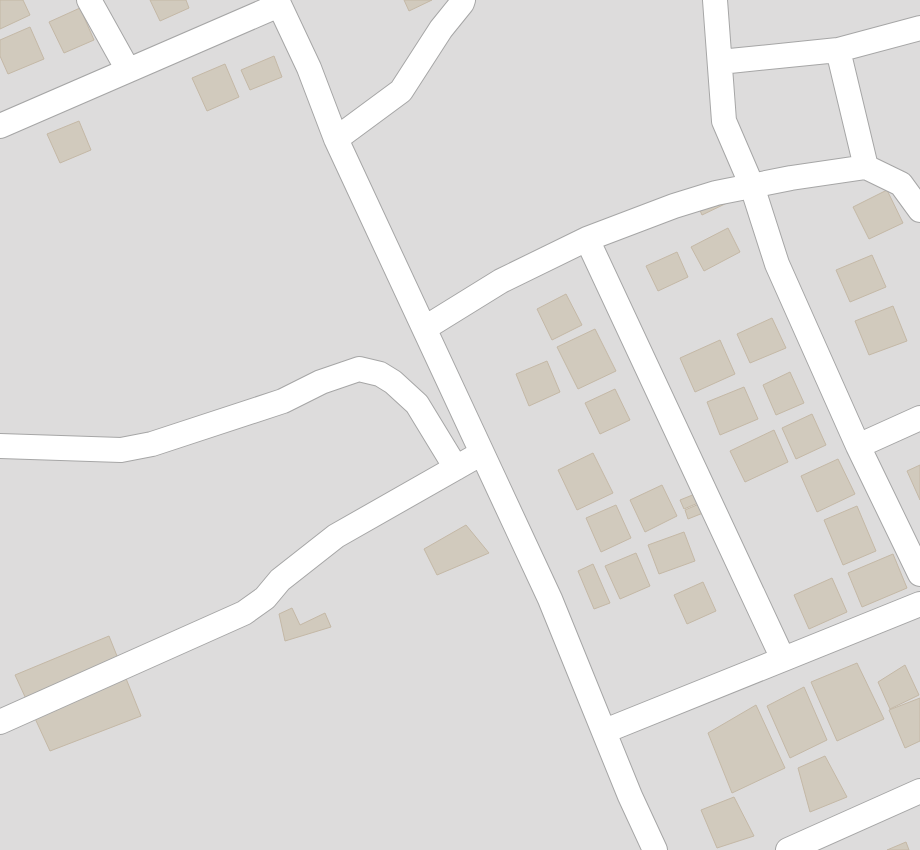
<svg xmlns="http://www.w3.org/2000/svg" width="920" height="850" viewBox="0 0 920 850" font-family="Lato,sans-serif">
  <rect width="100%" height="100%" fill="#f1efe5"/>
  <path fill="#dddcdc" d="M0,0H920V850H0Z"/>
  <path fill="#d1cabd" stroke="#c4b8a6" d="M0,0H23L30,15L0,29Z
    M150,0H186L189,8L160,21Z
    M404,0H432L409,11Z
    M80,8L94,40L64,53L49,22Z
    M30,27L44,59L8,74L0,56V40Z
    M274,56L282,77L250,90L241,70Z
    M225,64L239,97L207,111L192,78Z
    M79,121L91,150L60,163L47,134Z
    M887,190L903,223L869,239L853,207Z
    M729,202L702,215L698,206Z
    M728,228L740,252L704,271L691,247Z
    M677,252L688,277L658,291L646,266Z
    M872,255L886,287L850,302L836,270Z
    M566,294L582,325L552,340L537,309Z
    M893,306L907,341L869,355L855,321Z
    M772,318L786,348L750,363L737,334Z
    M595,329L616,371L578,389L557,347Z
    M720,340L735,374L695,392L680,358Z
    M547,361L560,392L529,406L516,374Z
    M790,372L804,403L776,415L763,385Z
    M744,387L758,419L720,435L707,402Z
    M615,389L630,420L600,434L585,403Z
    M812,414L826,445L796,459L782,428Z
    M774,430L788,462L745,482L730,451Z
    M593,453L613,493L577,510L558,470Z
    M838,459L855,494L817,512L801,476Z
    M920,465V500L907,471Z
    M662,485L677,516L645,532L630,500Z
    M695,494L698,503L684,509L680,500Z
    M699,504L703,513L688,519L685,510Z
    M616,505L631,538L601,552L586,518Z
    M857,506L876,551L843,565L824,520Z
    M466,525L489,553L437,575L424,549Z
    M684,532L695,561L659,574L648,545Z
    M636,553L650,586L620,599L605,566Z
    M893,554L907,588L862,607L848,573Z
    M593,564L610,603L594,609L578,571Z
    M832,578L847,612L809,629L794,595Z
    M703,582L716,611L687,624L674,595Z
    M292,608L300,625L325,613L331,627L285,641L279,614Z
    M109,636L141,716L50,751L15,675Z
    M857,663L884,719L837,741L811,682Z
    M905,665L919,695L890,709L878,682Z
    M804,687L827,740L790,758L767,706Z
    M920,698V741L905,748L889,710Z
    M756,705L785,768L732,793L708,733Z
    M825,756L847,797L810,812L798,768Z
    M734,797L754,836L717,848L701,810Z
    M906,842L909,850H887Z"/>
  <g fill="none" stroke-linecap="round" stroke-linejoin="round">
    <g stroke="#a6a6a6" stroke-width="26">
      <path id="minor" d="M89,0L128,70
        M277,0L309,68L336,139L550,599L630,796L655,850
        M715,0L724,121L752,186L777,264L858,446L920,574
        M838,50L866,167
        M720,62L838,50L920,28
        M0,126L279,5
        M336,139L401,91L441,29L462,3L463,0
        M587,239L783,659
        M425,328L501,281L587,239L674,206L716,193L791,178L866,167L901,184L920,210
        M0,446L121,450L152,444L283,401L321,382L359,369L380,374L393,382L417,404L456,468
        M858,446L920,418
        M0,722L244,613L265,598L280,580L336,536L482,453
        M605,731L920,604
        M788,850L920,791"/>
    </g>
    <use href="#minor" stroke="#fff" stroke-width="24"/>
  </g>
</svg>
